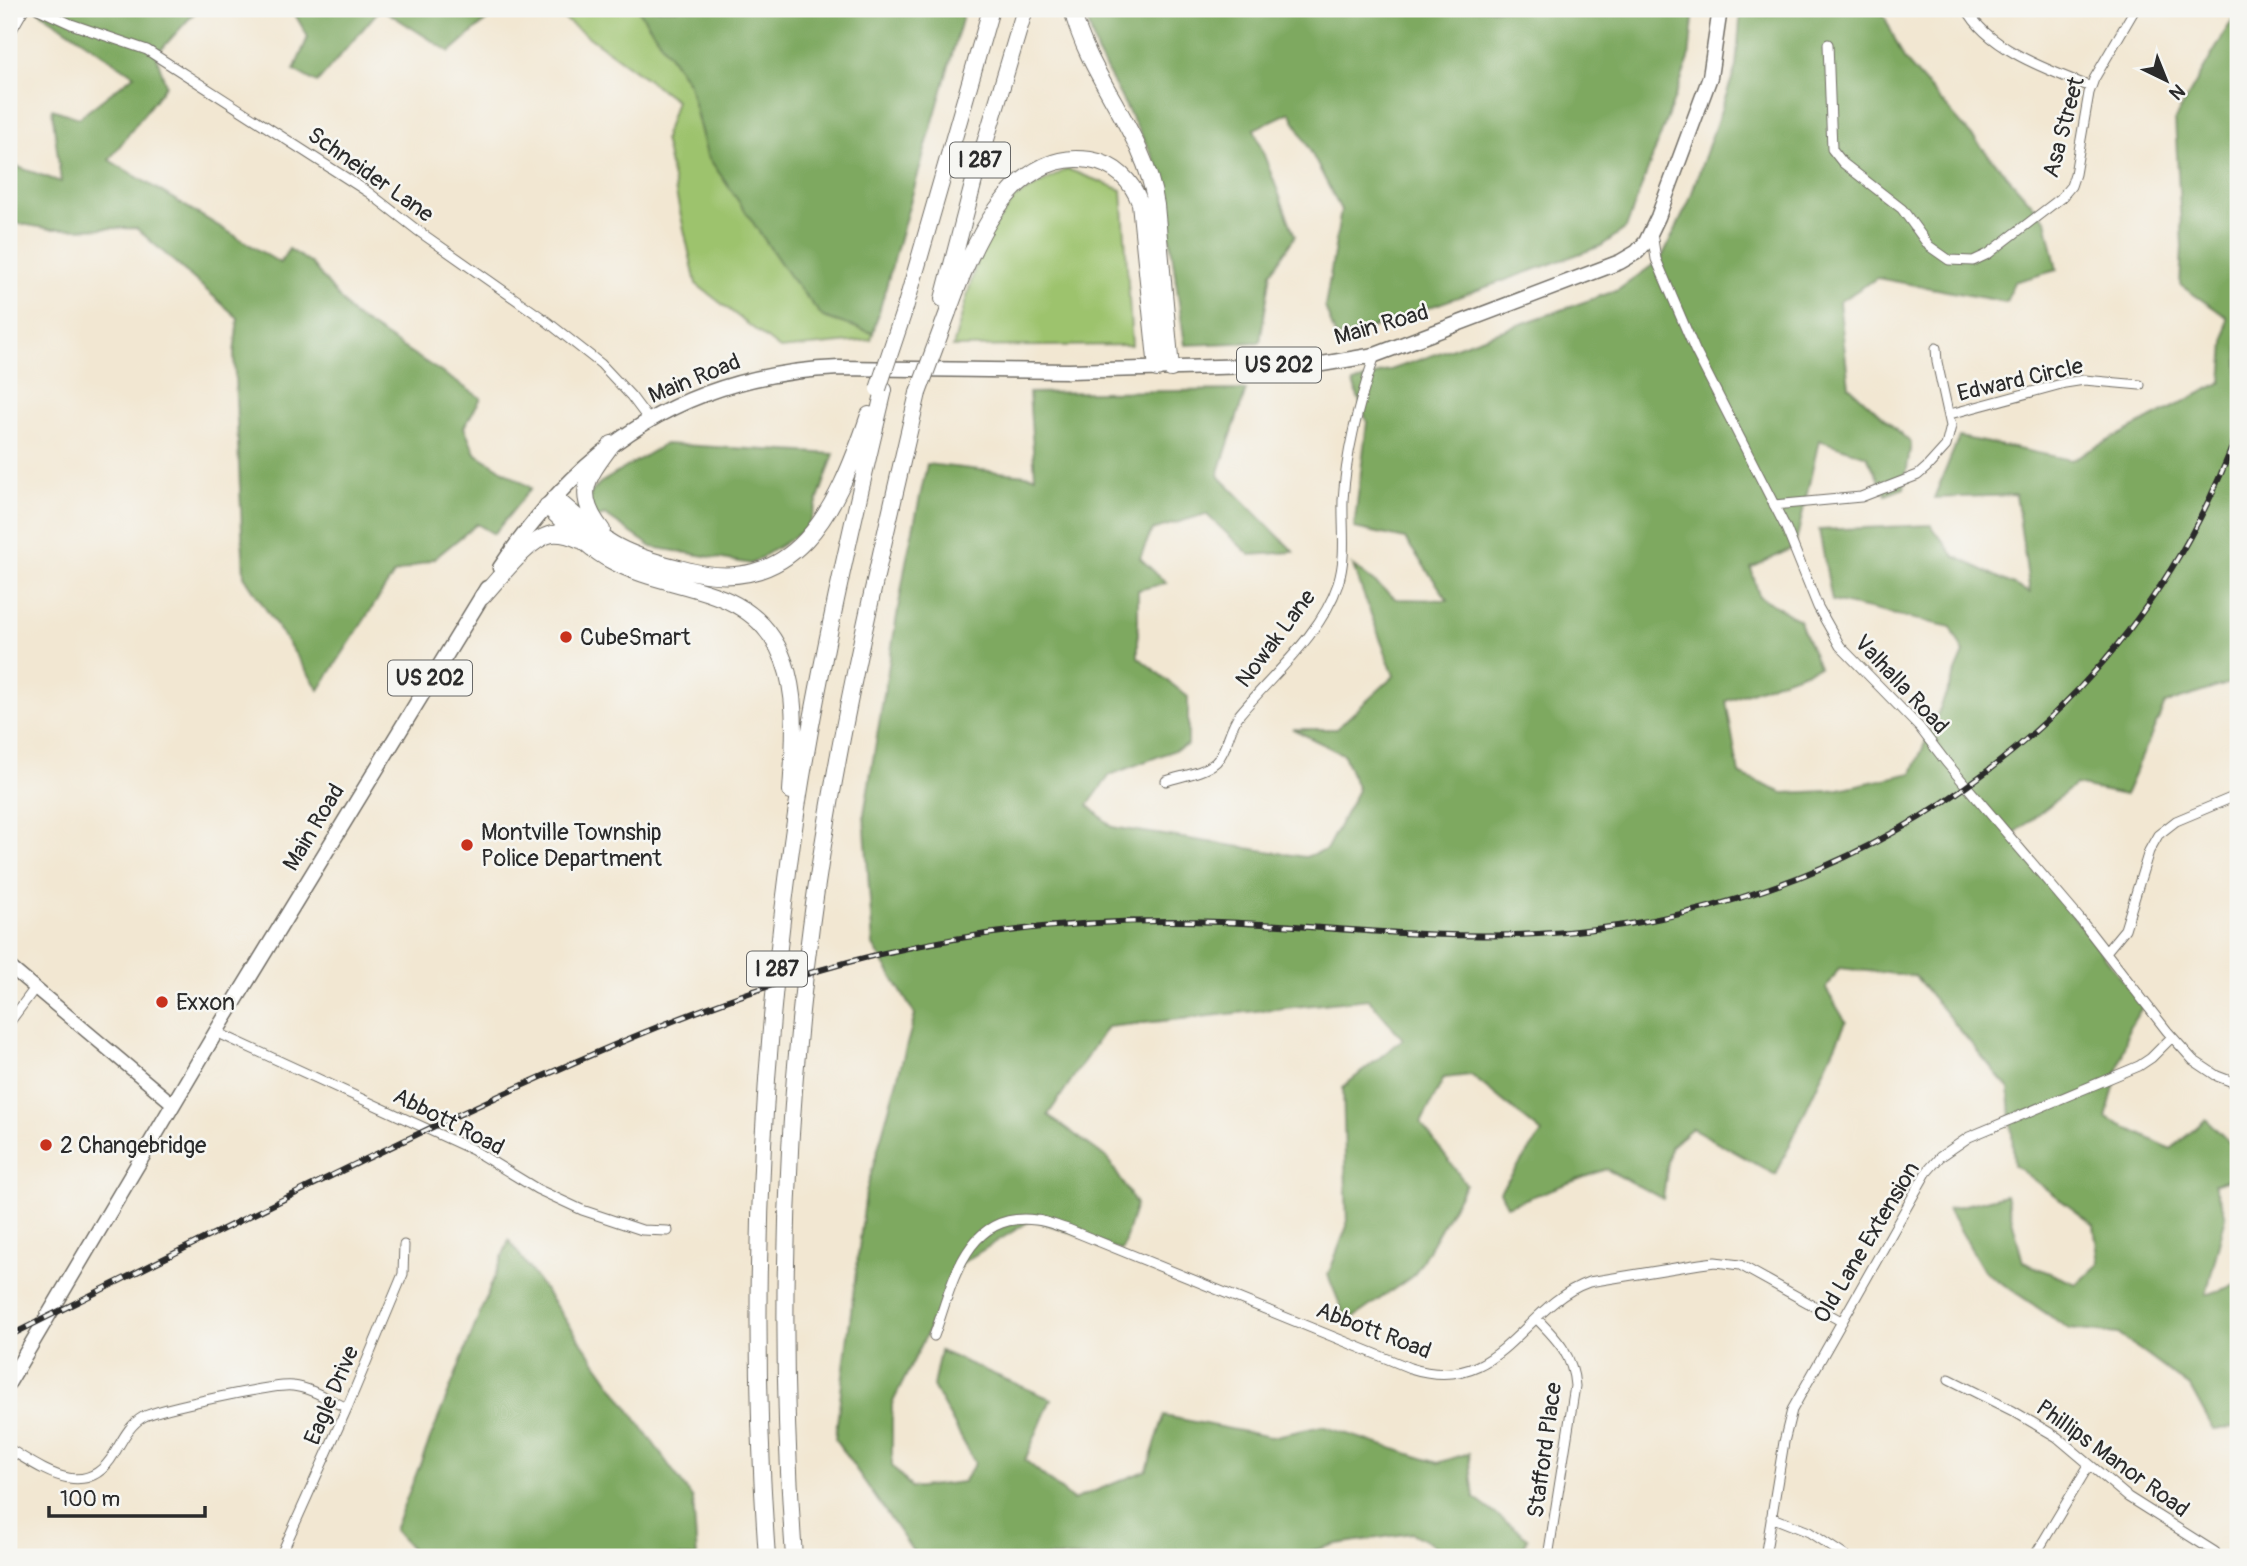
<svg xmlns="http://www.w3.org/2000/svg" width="2247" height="1566" viewBox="0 0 2247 1566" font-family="Pangolin,sans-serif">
  <rect width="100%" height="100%" fill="#f6f6f2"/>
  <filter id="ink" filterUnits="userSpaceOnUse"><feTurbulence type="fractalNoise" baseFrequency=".0143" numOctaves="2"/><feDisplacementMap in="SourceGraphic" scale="14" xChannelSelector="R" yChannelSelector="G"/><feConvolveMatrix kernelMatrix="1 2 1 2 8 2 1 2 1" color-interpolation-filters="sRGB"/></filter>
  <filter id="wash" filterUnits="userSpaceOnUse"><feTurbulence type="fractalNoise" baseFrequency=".00686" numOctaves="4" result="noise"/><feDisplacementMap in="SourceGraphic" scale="28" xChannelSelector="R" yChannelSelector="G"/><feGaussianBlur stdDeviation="1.57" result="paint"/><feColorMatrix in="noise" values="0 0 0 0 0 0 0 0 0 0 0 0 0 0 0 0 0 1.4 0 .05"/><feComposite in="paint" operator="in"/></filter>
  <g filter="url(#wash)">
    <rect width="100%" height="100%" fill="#f2e7d2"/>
    <path fill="#9dc36d" stroke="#64774c" stroke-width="2" d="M522,9H638L689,84L707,155L823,317L873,333L871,340L780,349L696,284L664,139L676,100L557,14Z
      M1067,169L1122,190L1132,345L953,347L981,246L1015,198Z"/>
    <path fill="#7ea960" stroke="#546a46" stroke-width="2" d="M36,9H198L156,55L166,85L109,160L280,263L289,249L312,264L353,315L481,398L464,427L475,453L531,488L494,534L477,524L435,558L394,574L319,690L244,576L234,354L238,318L136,228L51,229L9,222V164L61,182L52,109L79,118L134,75Z
      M284,9H380L317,83L294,70L308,37L293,11Z
      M382,9H499L450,52Z
      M638,9H965L873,333L823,317L790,277L707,155L689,84Z
      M1084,9H1694L1689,59L1626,228L1601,246L1349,336L1336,337L1325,307L1341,210L1290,112L1254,129L1295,236L1271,273L1260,342L1185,345L1164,196L1155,161L1097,52Z
      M1741,9H1881L1904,59L2046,220L2057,270L2014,282L2006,302L1877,278L1839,302L1849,386L1911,443L1904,488L1886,495L1867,456L1819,440L1795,547L1751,568L1759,596L1799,620L1819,667L1726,701L1739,774L1783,793L1830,791L1912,773L1964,653L1951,627L1832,601L1819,530L1931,525L1954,556L2030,593L2016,495L1934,498L1959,437L2071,460L2222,382L2227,317L2180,285L2182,246L2175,119L2238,10V686L2230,683L2165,704L2125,795L2075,785L2011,836L2143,1006L2129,1028L2106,1118L2171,1149L2206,1119L2238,1151V1176L2214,1184L2226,1216L2206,1295L2238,1284V1428L2213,1429L2190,1387L2118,1334L2069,1329L1984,1271L1948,1209L2006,1195L2023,1262L2076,1284L2099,1264L2094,1225L2014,1165L2009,1089L1915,976L1839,968L1826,989L1846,1022L1776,1175L1692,1128L1670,1147L1663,1199L1606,1169L1507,1206L1500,1191L1542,1133L1471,1075L1444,1078L1421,1123L1466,1184L1414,1275L1347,1322L1328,1275L1347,1226L1343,1087L1403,1039L1369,999L1107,1027L1048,1115L1107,1158L1136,1204L1122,1251L1033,1219L962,1263L892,1404V1466L912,1488L963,1482L975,1463L933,1386L940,1351L1051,1399L1025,1460L1073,1500L1147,1470L1164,1416L1271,1437L1322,1426L1438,1463L1469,1453L1474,1498L1528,1538L1520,1555L1454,1557L1412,1533L1337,1544L1288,1557H917L835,1439L866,1192L915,1015L873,945L864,814L906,562L927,464L1035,476L1029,393L1246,390L1218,475L1294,552L1250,555L1206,514L1152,530L1140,558L1166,583L1138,590V657L1188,697V745L1110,775L1088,805L1112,827L1305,857L1326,850L1358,790L1344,755L1293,729H1336L1394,676L1353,566L1396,599L1448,600L1405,539L1354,528L1367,422L1353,383L1618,290L1661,259L1688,204L1736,67Z
      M665,444L834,454L808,528L751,564L652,547L605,515L555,532L600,483Z
      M509,1240L693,1499L697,1557H440L414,1552L394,1530Z"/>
  </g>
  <g filter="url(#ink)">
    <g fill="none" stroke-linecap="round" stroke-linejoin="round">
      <g stroke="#716d65" stroke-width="11">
        <path id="minor" d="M38,9L71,24L147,50L368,192L417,230L545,320L601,364L631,396L649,420
          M1967,9C1987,49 2051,71 2091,87
          M9,35L24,9
          M1828,44L1832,149L1843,163L1902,209L1929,246L1949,260L1973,261L1988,254L2061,198L2071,186L2075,174L2089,93L2094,79L2135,9
          M1652,233L1656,259L1695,350L1786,528L1818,607L1840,646L1920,728L1946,762L2079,918L2167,1031L2193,1060L2217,1076L2238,1084
          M1950,414L2065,383L2084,380L2140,385
          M1774,505L1861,497L1918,475L1927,467L1946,446L1951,426L1937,362L1936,348
          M1166,781C1180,776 1204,773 1216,762C1227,751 1229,728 1239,715C1272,675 1321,635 1338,584C1347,556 1342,528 1343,500C1346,453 1360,399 1375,355
          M2106,952L2125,929L2149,851L2158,835L2176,821L2238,795
          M9,1023L35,988
          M216,1032L473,1150L537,1189L582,1210L642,1230L668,1231
          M1537,1319C1558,1340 1573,1356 1575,1386L1548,1557
          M934,1336C952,1286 965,1210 1036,1220C1047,1221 1057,1226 1068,1229L1410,1368C1501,1397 1521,1306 1589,1282L1700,1264L1715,1262L1740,1265L1841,1321
          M1949,1379L2013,1411L2057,1437L2128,1497L2215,1552
          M9,1449C43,1469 86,1502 114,1454C122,1441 129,1425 143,1417C157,1409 278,1383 293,1386C312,1388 331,1401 347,1408
          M1771,1517L1809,1532L1847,1557
          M280,1557L347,1408L403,1274L404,1245
          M1765,1557L1784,1442L1792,1410L1926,1173L1940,1157L1969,1137L2139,1066L2151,1058L2172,1037
          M2034,1557L2089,1465"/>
      </g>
      <g stroke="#716d65" stroke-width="15">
        <path id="secondary" d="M9,966L173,1104"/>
      </g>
      <g stroke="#716d65" stroke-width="17">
        <path id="primary" d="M500,568C582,444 688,374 839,368L1069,371L1322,364L1375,355L1620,262L1637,252L1646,242L1658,217L1710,77L1720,9
          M9,1382L216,1032L487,588"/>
      </g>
      <g stroke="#716d65" stroke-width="18">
        <path id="motorway" d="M1072,9C1089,79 1145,132 1156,205L1171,369
          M943,299L976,173L1025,9
          M905,308L991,9
          M948,312C969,253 1010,147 1090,160C1115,164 1132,181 1140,203L1157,369
          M555,498C575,515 594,534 618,547C637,557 658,563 679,568C796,603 837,509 869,415
          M547,506C567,525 587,548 612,561C644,578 681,583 714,595C805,627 796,714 791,791
          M602,530C573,493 588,477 612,444
          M482,597C499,579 528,539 552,534C562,533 571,536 580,540
          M767,1557C749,1307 760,1055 797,807C819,667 851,528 884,390
          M794,1557C779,1347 783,1135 811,926C835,746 877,569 918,393"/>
      </g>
      <use href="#minor" stroke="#fff" stroke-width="9"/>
      <use href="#secondary" stroke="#fff" stroke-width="12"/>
      <use href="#primary" stroke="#fff" stroke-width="14"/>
      <use href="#motorway" stroke="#fff" stroke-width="16"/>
      <g stroke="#2b2b2b" stroke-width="6">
        <path id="rail" d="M9,1336C168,1257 326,1176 488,1101C615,1043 743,987 880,954C990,928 1107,918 1220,922C1326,926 1432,940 1538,934C1851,917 2130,728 2238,431"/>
      </g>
      <use href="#rail" stroke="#f6f6f2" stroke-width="3.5" stroke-dasharray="10" stroke-linecap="butt"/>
      <g stroke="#716d65" stroke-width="18" stroke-linecap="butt">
        <path id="motorway-bridge" d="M878,389L905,308
          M918,393L948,312"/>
      </g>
      <use href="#motorway-bridge" stroke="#fff" stroke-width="16"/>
    </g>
  </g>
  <g fill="#c8321e" stroke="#f6f6f2" stroke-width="2.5">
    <circle cx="566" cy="637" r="7"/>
    <circle cx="467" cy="845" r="7"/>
    <circle cx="162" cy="1002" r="7"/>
    <circle cx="46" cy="1145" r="7"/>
  </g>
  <g text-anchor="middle" stroke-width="5" stroke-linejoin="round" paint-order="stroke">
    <g fill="#f6f6f2" stroke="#686867" stroke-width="2">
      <rect x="950" y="142.5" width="60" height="35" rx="5"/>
      <rect x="1237" y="347.5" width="84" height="35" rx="5"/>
      <rect x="388" y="660.5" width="84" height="35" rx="5"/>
      <rect x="747" y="951.5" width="60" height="35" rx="5"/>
    </g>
    <g font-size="21" font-weight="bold" fill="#2b2b2b">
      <text x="980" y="167">I 287</text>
      <text x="1279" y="372">US 202</text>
      <text x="430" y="685">US 202</text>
      <text x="777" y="976">I 287</text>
    </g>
    <g font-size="23" fill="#2b2b2b" stroke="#f6f6f2">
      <text transform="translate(2063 127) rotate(-75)" y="8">Asa Street</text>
      <text transform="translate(371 174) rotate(35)" y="8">Schneider Lane</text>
      <text transform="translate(1381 324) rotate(-16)" y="8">Main Road</text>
      <text transform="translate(694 378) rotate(-22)" y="8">Main Road</text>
      <text transform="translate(2020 379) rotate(-13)" y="8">Edward Circle</text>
      <text transform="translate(1275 638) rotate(-53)" y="8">Nowak Lane</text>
      <text transform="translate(1902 684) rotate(47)" y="8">Valhalla Road</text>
      <text transform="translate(313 827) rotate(-59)" y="8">Main Road</text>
      <text transform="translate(449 1121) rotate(27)" y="8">Abbott Road</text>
      <text transform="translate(1866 1242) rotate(-59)" y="8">Old Lane Extension</text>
      <text transform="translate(1374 1330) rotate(21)" y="8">Abbott Road</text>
      <text transform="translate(331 1395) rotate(-67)" y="8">Eagle Drive</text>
      <text transform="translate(1544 1450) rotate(-82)" y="8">Stafford Place</text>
      <text transform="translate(2113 1458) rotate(36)" y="8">Phillips Manor Road</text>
    </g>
    <g font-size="23" fill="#2b2b2b" stroke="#f6f6f2" text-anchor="start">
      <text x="580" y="645">CubeSmart</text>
      <text x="481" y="840">Montville Township<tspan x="481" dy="26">Police Department</tspan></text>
      <text x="176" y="1010">Exxon</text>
      <text x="60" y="1153">2 Changebridge</text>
    </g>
  </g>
  <rect width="2247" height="1566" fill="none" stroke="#f6f6f2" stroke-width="35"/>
  <g transform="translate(2166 80) rotate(137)" stroke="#f6f6f2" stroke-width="5" paint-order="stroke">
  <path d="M0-5L12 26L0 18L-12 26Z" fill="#2b2b2b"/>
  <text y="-10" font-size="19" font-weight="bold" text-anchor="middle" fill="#2b2b2b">N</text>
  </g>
  <path d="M49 1506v10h156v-10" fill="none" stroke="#2b2b2b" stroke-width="3.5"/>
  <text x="60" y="1506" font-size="21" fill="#2b2b2b" stroke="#f6f6f2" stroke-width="5" paint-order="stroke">100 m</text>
</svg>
